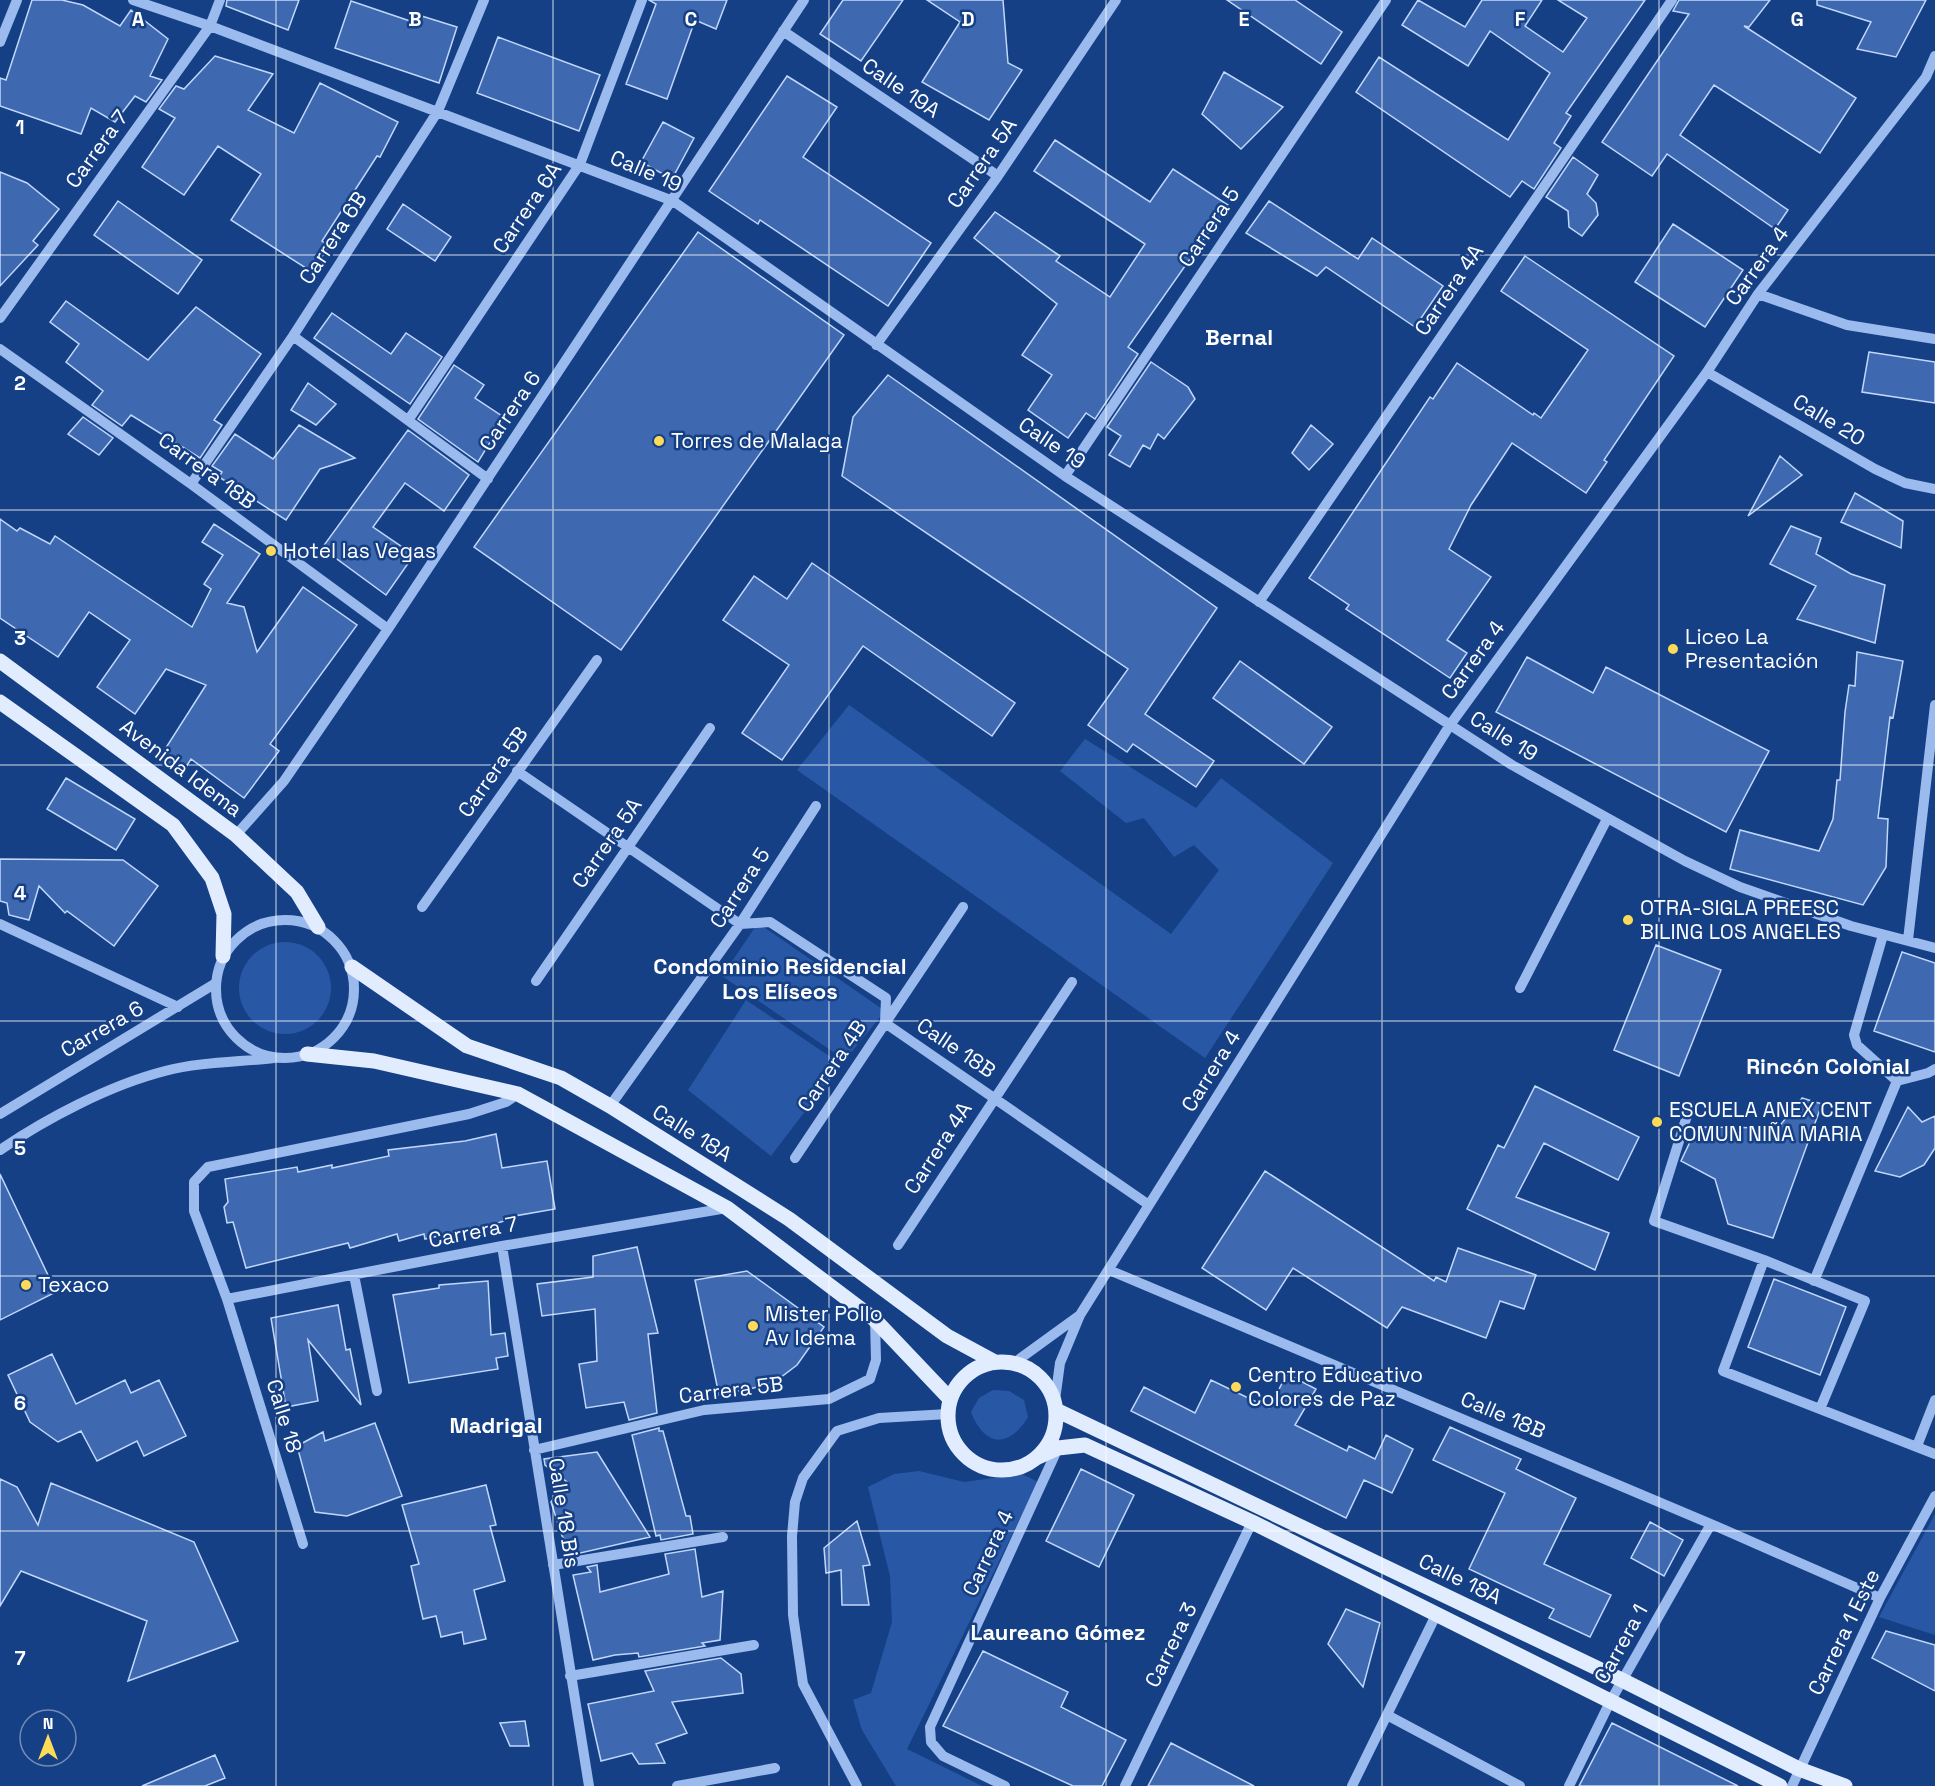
<svg xmlns="http://www.w3.org/2000/svg" width="1935" height="1786" viewBox="0 0 1935 1786" font-family="'Space Grotesk',sans-serif">
  <rect width="100%" height="100%" fill="#164086"/>
  <path fill="#2858a5" d="M849,705L1171,934L1219,870L1194,845L1174,857L1144,818L1126,823L1060,771L1085,739L1196,808L1221,778L1333,863L1205,1058L797,770Z
    M758,923L885,1011L845,1060L722,976Z
    M239 988a46 46 0 1 1 92 0a46 46 0 1 1-92 0Z
    M746,1000L841,1064L771,1156L688,1090Z
    M993,1390L1009,1391L1024,1400L1028,1417C1009,1448 985,1448 971,1412L979,1398Z
    M919,1471L964,1482L1022,1474L1038,1482L907,1749L982,1786H896L862,1730L853,1700L871,1693L892,1622L890,1576L868,1487L894,1474Z
    M1935,1514V1635L1879,1617Z"/>
  <path fill="#3e69b0" stroke="#c1d7fa" stroke-width="1.5" d="M32,0H62L83,5L120,26L131,10L168,39L150,76L162,80L146,102L135,96L115,122L91,108L81,134L0,106V78L6,80Z
    M227,0H299L288,30L226,6Z
    M649,0H727L716,29L695,20L667,99L626,84L656,4Z
    M843,0H903L861,61L820,34Z
    M927,0H1003L1008,63L1022,70L989,120L922,82L960,22Z
    M1227,0H1295L1342,32L1321,64Z
    M1418,0L1465,27L1482,0H1542L1525,26L1563,52L1587,18L1558,0H1645L1566,113L1571,116L1554,143L1561,148L1534,189L1522,181L1510,197L1356,92L1379,57L1508,140L1550,73L1490,31L1468,66L1402,25Z
    M1679,0H1770L1749,27L1744,26L1856,98L1820,153L1714,85L1680,135L1788,210L1775,229L1667,154L1652,176L1602,142L1689,14L1673,11Z
    M1817,0H1926L1896,57L1857,49L1871,22L1817,5Z
    M351,1L410,21L412,13L457,27L439,83L335,48Z
    M498,37L600,75L579,131L477,93Z
    M215,56L273,74L248,110L294,133L320,83L398,122L380,157L377,156L322,241L329,246L312,272L231,220L261,174L218,146L184,195L142,167L175,118L159,109L176,86L184,89Z
    M1224,72L1283,107L1241,149L1202,114Z
    M787,76L837,107L803,157L931,243L888,306L760,220L758,224L709,191Z
    M663,122L694,138L672,179L641,162Z
    M1055,140L1150,202L1173,169L1228,205L1128,347L1138,354L1095,419L1086,413L1068,438L1028,410L1052,375L1022,355L1057,304L974,238L995,212L1060,256L1056,261L1110,297L1145,244L1034,171Z
    M1573,157L1598,175L1587,194L1596,203L1598,215L1582,236L1569,227L1568,211L1546,197Z
    M0,172L27,183L59,209L33,241L38,245L0,286Z
    M118,201L202,260L178,294L94,235Z
    M1269,201L1358,259L1372,238L1443,286L1415,327L1326,267L1317,276L1246,233Z
    M403,204L451,237L435,261L387,229Z
    M1673,224L1743,270L1705,327L1635,282Z
    M698,232L844,335L621,650L474,547Z
    M1525,256L1674,356L1604,460L1607,462L1586,493L1512,443L1471,505L1449,549L1491,577L1447,640L1467,653L1450,678L1346,609L1349,605L1309,578L1430,397L1433,399L1457,363L1533,415L1534,413L1541,418L1588,350L1501,291Z
    M66,301L148,360L196,307L261,354L214,420L222,425L200,458L131,415L122,426L92,405L103,391L66,362L79,344L50,322Z
    M332,313L391,354L406,333L442,357L410,404L314,338Z
    M1869,352L1935,362V403L1862,392Z
    M1151,362L1188,387L1195,399L1164,439L1158,434L1150,449L1143,445L1130,467L1109,455L1121,436L1107,427Z
    M454,365L484,385L475,398L505,418L478,462L418,419Z
    M888,375L1217,608L1145,714L1214,761L1196,787L1133,744L1127,752L1088,725L1128,669L842,476L853,417Z
    M308,383L336,404L316,425L291,410Z
    M83,417L113,438L99,455L68,434Z
    M299,425L355,458L320,469L286,520L219,477L222,472L212,466L235,434L273,459Z
    M1311,425L1333,444L1309,470L1292,453Z
    M408,430L469,475L444,511L405,483L373,527L414,555L386,595L322,548Z
    M1780,456L1802,475L1748,516Z
    M1855,493L1903,521L1901,548L1841,522Z
    M0,519L17,531L20,528L50,544L55,536L192,627L211,589L204,584L223,555L202,542L214,524L260,554L227,603L244,607L257,652L303,587L357,625L270,744L279,751L244,798L191,759L181,775L160,757L206,685L166,669L135,714L97,687L130,640L89,612L58,657L0,618Z
    M1791,526L1821,538L1816,554L1851,574L1885,585L1875,643L1797,619L1816,586L1770,564Z
    M812,563L1015,703L992,736L863,646L782,760L742,733L789,665L723,620L754,576L787,599Z
    M1857,652L1903,661L1893,718L1890,717L1878,818L1888,819L1886,867L1863,905L1730,869L1740,830L1819,851L1833,819L1837,780H1840L1845,712L1849,685L1855,686Z
    M1527,657L1593,693L1606,667L1769,751L1726,832L1496,712Z
    M1240,661L1332,727L1304,764L1213,698Z
    M66,778L135,819L116,850L47,809Z
    M0,859L123,860L158,886L114,946L67,911L65,913L39,886L29,920L9,915L7,903L0,901Z
    M1656,945L1721,970L1679,1076L1614,1050Z
    M1902,952L1935,963V1052L1874,1031Z
    M1535,1086L1639,1137L1618,1180L1544,1143L1516,1197L1609,1233L1595,1270L1467,1209L1498,1145L1504,1148Z
    M1802,1098L1822,1104L1773,1238L1728,1224L1715,1179L1681,1161L1697,1127L1778,1128Z
    M1908,1107L1922,1122L1935,1116V1148L1924,1165L1900,1177L1875,1171Z
    M496,1134L502,1168L547,1161L555,1209L503,1218L504,1221L475,1230L474,1228L425,1239L424,1234L399,1241L397,1234L350,1248L348,1243L246,1268L233,1222L227,1223L224,1207L228,1202L225,1179L297,1167L298,1172L332,1165V1168L389,1156L388,1150L465,1141Z
    M1265,1171L1434,1281L1436,1277L1446,1282L1458,1248L1536,1275L1524,1309L1500,1301L1486,1338L1402,1307L1387,1328L1293,1268L1266,1310L1202,1268Z
    M0,1174L56,1292L0,1320Z
    M637,1247L658,1333L648,1334L657,1413L629,1420L624,1402L586,1408L579,1364L597,1361L595,1309L542,1316L537,1284L593,1277V1256Z
    M747,1271L824,1327L797,1365L772,1384L719,1395L695,1280Z
    M1774,1279L1846,1307L1820,1375L1748,1347Z
    M488,1281L491,1335L505,1333L508,1356L496,1358L498,1369L409,1383L393,1295L439,1288V1285Z
    M338,1305L346,1350L350,1349L361,1405L308,1340L318,1401L286,1407L271,1318Z
    M52,1354L76,1404L125,1380L131,1393L159,1380L186,1436L144,1456L137,1441L97,1461L81,1431L58,1442L30,1422L8,1375Z
    M1287,1374L1316,1389L1295,1425L1347,1451L1349,1446L1375,1459L1386,1435L1413,1449L1392,1493L1364,1480L1346,1518L1131,1411L1144,1387L1195,1413L1211,1380L1269,1408Z
    M375,1423L402,1496L347,1516L315,1512L297,1446L323,1432L325,1441Z
    M1450,1427L1521,1459L1516,1469L1576,1498L1544,1564L1611,1595L1590,1637L1549,1618L1554,1609L1469,1569L1505,1493L1433,1460Z
    M659,1428V1431H663L686,1516H690L693,1534L661,1540L660,1535L656,1536L632,1435Z
    M597,1452L650,1537L576,1554L562,1536L551,1502L567,1482L545,1465L544,1459Z
    M1081,1469L1134,1495L1099,1567L1046,1541Z
    M0,1479L17,1487L38,1525L51,1483L194,1542L238,1641L128,1681L147,1621L21,1571L0,1606Z
    M486,1485L496,1525L490,1526L505,1581L474,1590L486,1639L464,1644L462,1632L441,1637L436,1616L423,1619L411,1566L419,1564L402,1505Z
    M857,1521L870,1565L863,1566L869,1605H842L841,1570L826,1573L824,1548Z
    M1650,1522L1683,1540L1664,1576L1631,1558Z
    M695,1549L702,1597L723,1591L720,1640L702,1643L705,1646L639,1657L638,1653L615,1655L593,1660L573,1575L591,1572L587,1567L597,1565L600,1592L669,1574L665,1554Z
    M1346,1609L1380,1623L1363,1687L1328,1644Z
    M1886,1631L1935,1645V1691L1872,1658Z
    M983,1651L1068,1692L1061,1707L1126,1740L1102,1786H1073L943,1726Z
    M721,1658L741,1674L743,1693L672,1702L687,1733L656,1744L665,1763L639,1764L632,1753L601,1761L588,1704L654,1691L645,1671Z
    M525,1721L529,1746H510L500,1723Z
    M1612,1723L1738,1786H1579Z
    M1171,1743L1254,1786H1148Z
    M215,1755L225,1778L205,1786H142Z"/>
  <g fill="none" stroke-linecap="round" stroke-linejoin="round">
    <path stroke="#9bbbee" stroke-width="10" d="M133,0L210,26L673,201L1065,476L1512,765L1685,861L1740,887L1851,926L1935,948
      M783,31L998,176
      M0,42L17,0
      M1758,294L1847,325L1935,339
      M0,318L210,26L220,0
      M293,336L488,479
      M876,345L998,176L1116,0
      M0,349L191,484L388,629
      M1707,372L1875,469L1905,483L1935,489
      M409,419L580,164L642,0
      M1065,476L1386,0
      M191,484L293,336L438,111L484,0
      M1259,602L1672,0
      M517,771L740,924L770,922L886,998L885,1023L1149,1205
      M236,835L284,781L388,629L804,0
      M422,907L597,660
      M216 989a69 69 0 1 1 138 0a69 69 0 1 1-138 0Z
      M0,924L178,1007
      M1883,935L1854,1035L1857,1045L1897,1081
      M1908,940L1935,705
      M536,981L710,728
      M1520,988L1607,819
      M1897,1081L1928,1073L1935,1069
      M610,1106L740,924L816,806
      M1690,1106L1654,1221L1764,1260L1865,1301L1820,1409
      M0,1114L216,983
      M0,1150C47,1118 110,1085 165,1071C199,1062 239,1062 274,1058
      M795,1158L963,907
      M898,1245L1072,982
      M502,1246L589,1786
      M1764,1260L1723,1371L1935,1454
      M1109,1270L1711,1524L1880,1598
      M354,1275L377,1391
      M1814,1281L1897,1081
      M227,1299L502,1246L727,1208
      M1014,1363L1080,1315
      M1055,1400L1060,1363L1080,1315L1450,725L1707,372L1758,294L1926,77L1935,56
      M1917,1446L1935,1400
      M534,1450L704,1410L829,1399L870,1379L876,1360L875,1319
      M303,1544L227,1299L194,1211V1182L208,1167L469,1114L506,1102L518,1094
      M553,1565L723,1537
      M570,1676L754,1645
      M1387,1715L1520,1786
      M677,1786L775,1768
      M857,1786L803,1684L793,1615L792,1536L795,1502L803,1478L837,1431L879,1418L948,1414
      M1005,1786L943,1756L931,1742L930,1727L1058,1448
      M1125,1786L1252,1522
      M1352,1786L1436,1615
      M1569,1786L1610,1702L1711,1524
      M1792,1786L1880,1598L1935,1496"/>
    <path stroke="#e2ecff" stroke-width="15" d="M0,661L236,835L297,892L318,927
      M0,702L173,825L212,878L224,914L223,956
      M352,967L467,1046L561,1078L610,1106L789,1219L947,1336L995,1362
      M307,1054L374,1061L518,1094L727,1208L874,1319L950,1399
      M948 1416a54 54 0 1 1 108 0a54 54 0 1 1-108 0Z
      M1056,1410L1622,1680L1799,1769L1845,1786
      M1036,1458L1058,1448L1085,1445L1252,1522L1780,1786"/>
  </g>
  <path fill="none" stroke="#fff" stroke-width="1.5" stroke-opacity="0.55" d="M276,0V1786M553,0V1786M829,0V1786M1106,0V1786M1382,0V1786M1659,0V1786M0,255H1935M0,510H1935M0,765H1935M0,1021H1935M0,1276H1935M0,1531H1935"/>
  <g fill="#ffd958" stroke="#164086" stroke-width="2">
    <circle cx="659" cy="441" r="6"/>
    <circle cx="271" cy="551" r="6"/>
    <circle cx="1673" cy="649" r="6"/>
    <circle cx="1628" cy="920" r="6"/>
    <circle cx="1657" cy="1122" r="6"/>
    <circle cx="26" cy="1285" r="6"/>
    <circle cx="753" cy="1326" r="6"/>
    <circle cx="1236" cy="1387" r="6"/>
  </g>
  <g text-anchor="middle" stroke-width="5" stroke-linejoin="round" paint-order="stroke">
    <g font-size="21" fill="#fff" stroke="#164086">
      <text transform="translate(901 88) rotate(34)" y="7">Calle 19A</text>
      <text transform="translate(97 149) rotate(-54)" y="7">Carrera 7</text>
      <text transform="translate(982 163) rotate(-55)" y="7">Carrera 5A</text>
      <text transform="translate(646 171) rotate(23)" y="7">Calle 19</text>
      <text transform="translate(527 208) rotate(-56)" y="7">Carrera 6A</text>
      <text transform="translate(1209 227) rotate(-56)" y="7">Carrera 5</text>
      <text transform="translate(333 238) rotate(-57)" y="7">Carrera 6B</text>
      <text transform="translate(1757 266) rotate(-54)" y="7">Carrera 4</text>
      <text transform="translate(1449 290) rotate(-56)" y="7">Carrera 4A</text>
      <text transform="translate(510 411) rotate(-56)" y="7">Carrera 6</text>
      <text transform="translate(1829 420) rotate(31)" y="7">Calle 20</text>
      <text transform="translate(1052 443) rotate(34)" y="7">Calle 19</text>
      <text transform="translate(207 471) rotate(36)" y="7">Carrera 18B</text>
      <text transform="translate(1473 660) rotate(-54)" y="7">Carrera 4</text>
      <text transform="translate(1504 736) rotate(32)" y="7">Calle 19</text>
      <text transform="translate(181 768) rotate(37)" y="7">Avenida Idema</text>
      <text transform="translate(493 772) rotate(-55)" y="7">Carrera 5B</text>
      <text transform="translate(607 843) rotate(-55)" y="7">Carrera 5A</text>
      <text transform="translate(740 888) rotate(-57)" y="7">Carrera 5</text>
      <text transform="translate(102 1029) rotate(-30)" y="7">Carrera 6</text>
      <text transform="translate(956 1048) rotate(34)" y="7">Calle 18B</text>
      <text transform="translate(832 1066) rotate(-56)" y="7">Carrera 4B</text>
      <text transform="translate(1211 1071) rotate(-58)" y="7">Carrera 4</text>
      <text transform="translate(692 1133) rotate(32)" y="7">Calle 18A</text>
      <text transform="translate(938 1148) rotate(-57)" y="7">Carrera 4A</text>
      <text transform="translate(473 1232) rotate(-11)" y="7">Carrera 7</text>
      <text transform="translate(731 1390) rotate(-7)" y="7">Carrera 5B</text>
      <text transform="translate(1503 1415) rotate(23)" y="7">Calle 18B</text>
      <text transform="translate(284 1416) rotate(73)" y="7">Calle 18</text>
      <text transform="translate(564 1513) rotate(81)" y="7">Calle 18 Bis</text>
      <text transform="translate(988 1553) rotate(-65)" y="7">Carrera 4</text>
      <text transform="translate(1460 1579) rotate(26)" y="7">Calle 18A</text>
      <text transform="translate(1844 1632) rotate(-64)" y="7">Carrera 1 Este</text>
      <text transform="translate(1621 1644) rotate(-61)" y="7">Carrera 1</text>
      <text transform="translate(1171 1645) rotate(-64)" y="7">Carrera 3</text>
    </g>
    <g font-size="21" fill="#fff" stroke="#164086" text-anchor="start">
      <text x="671" y="448">Torres de Malaga</text>
      <text x="283" y="558">Hotel las Vegas</text>
      <text x="1685" y="644">Liceo La<tspan x="1685" dy="24">Presentación</tspan></text>
      <text x="1640" y="915">OTRA-SIGLA PREESC<tspan x="1640" dy="24">BILING LOS ANGELES</tspan></text>
      <text x="1669" y="1117">ESCUELA ANEX CENT<tspan x="1669" dy="24">COMUN NIÑA MARIA</tspan></text>
      <text x="38" y="1292">Texaco</text>
      <text x="765" y="1321">Mister Pollo<tspan x="765" dy="24">Av Idema</tspan></text>
      <text x="1248" y="1382">Centro Educativo<tspan x="1248" dy="24">Colores de Paz</tspan></text>
    </g>
    <g font-size="22" font-weight="bold" fill="#fff" stroke="#164086">
      <text x="1239" y="345">Bernal</text>
      <text x="780" y="974">Condominio Residencial<tspan x="780" dy="25">Los Elíseos</tspan></text>
      <text x="1828" y="1074">Rincón Colonial</text>
      <text x="496" y="1433">Madrigal</text>
      <text x="1058" y="1640">Laureano Gómez</text>
    </g>
  </g>
  <g font-size="20" text-anchor="middle" font-weight="bold" fill="#fff" stroke="#164086" stroke-width="5" stroke-linejoin="round" paint-order="stroke">
    <text x="138" y="26">A</text>
    <text x="415" y="26">B</text>
    <text x="691" y="26">C</text>
    <text x="968" y="26">D</text>
    <text x="1244" y="26">E</text>
    <text x="1520" y="26">F</text>
    <text x="1797" y="26">G</text>
    <text x="20" y="134">1</text>
    <text x="20" y="390">2</text>
    <text x="20" y="645">3</text>
    <text x="20" y="900">4</text>
    <text x="20" y="1155">5</text>
    <text x="20" y="1410">6</text>
    <text x="20" y="1665">7</text>
  </g>
  <g transform="translate(48 1738)"><circle r="28" fill="#164086" stroke="#738cb6" stroke-width="1.5"/>
  <path d="M0-4.5L10 22L0 15L-10 22Z" fill="#ffd958"/>
  <text y="-9" font-size="16" font-weight="bold" text-anchor="middle" fill="#ffffff">N</text>
  </g>
</svg>
